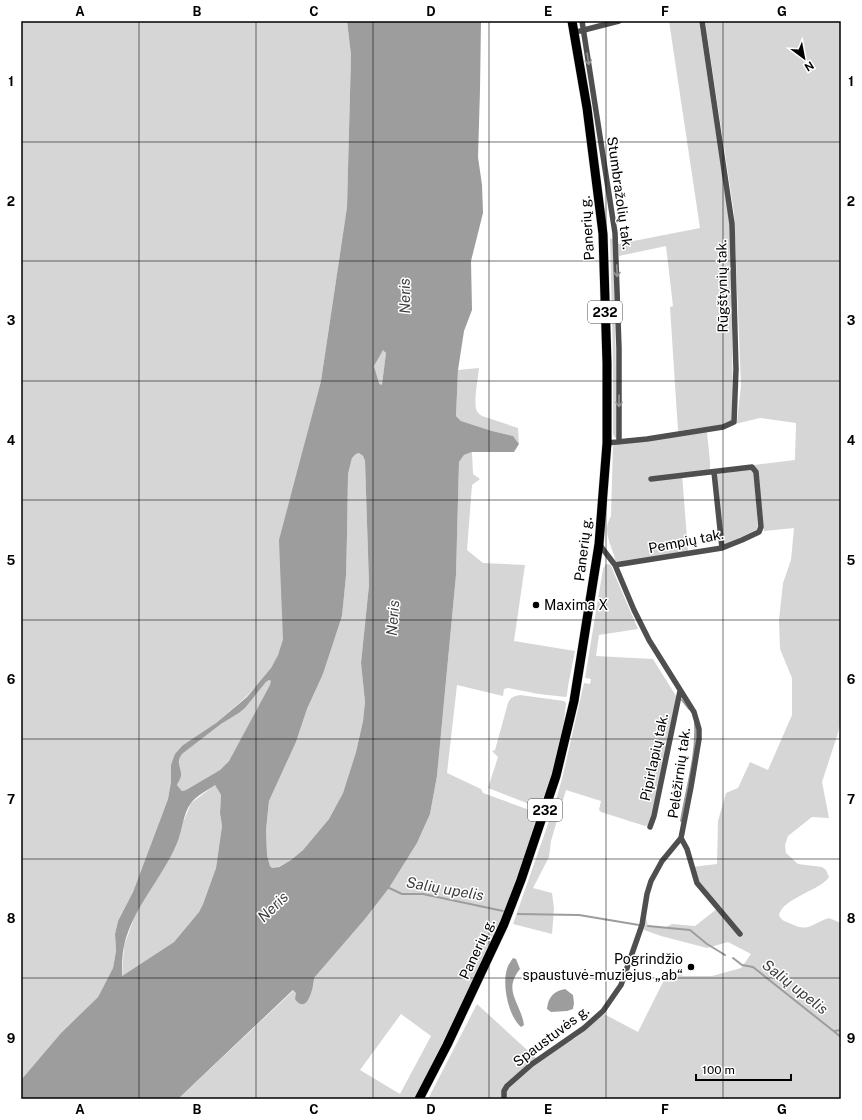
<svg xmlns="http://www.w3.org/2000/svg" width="862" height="1120" viewBox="0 0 862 1120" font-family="'Public Sans',sans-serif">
  <rect width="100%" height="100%" fill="#fff"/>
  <path fill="#d6d6d6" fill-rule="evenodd" d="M21,21H347L351,55L347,207L321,381L306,438L283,639L278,655L271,668L260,682L247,696L216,723L183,745L171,765V782L168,799L133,892L118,921L115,934L116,951L113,968L98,997L61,1033L21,1080Z
    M669,21H699L731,231L733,419L728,424L678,431L670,307L673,306L666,246L619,256L618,244L700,228Z
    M705,21H841V720L838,733L822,782L829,818L812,817L788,836L785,845L786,853L798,864L822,867L826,870L829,877C821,890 783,898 779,915C781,920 784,921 789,923C810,933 810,924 829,918L841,923V1099H428L477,1004L537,1059L569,1036L574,1039L604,1014L638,1032L668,972L684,976H712L741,968L751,954L728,942L707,948L661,936L644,930L646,918L648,926L664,928L672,924L695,926L718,908L697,883L692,867L717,864L718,821L726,793L738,788L750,762L768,770L792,715V678L780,649L779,620L783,583L791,560L794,528L764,531L757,469L754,465L795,460L796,423L760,418L735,424L737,422L741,385L734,213Z
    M610,238L613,240L615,309L617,438H615L613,434V357Z
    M384,349L386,353L382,384L381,385L379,383L374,366L381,352Z
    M479,368C478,379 474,398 476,409C477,412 479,414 482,416L518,428L519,444L513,436L492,431L461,421L456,416L458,370Z
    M707,432L710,462V470L682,474L688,551L616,563C613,547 601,532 611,516L613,446L615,445Z
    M472,452L473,474L480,479L472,485L467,550L483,563L525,565L514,641L575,651L568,686L567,695L566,697L539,694L508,688L504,689L503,696L457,685L447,773L481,789L483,793L535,812L537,815L523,864L506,909L475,976L415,1099H178L294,990L305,1003C311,996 314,987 314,978L365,919L389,888L417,843L430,814L437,776L456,575L459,462L464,455ZM401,1014L431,1036L400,1094L360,1070Z
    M359,453L363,456L365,461L369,585L361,663L365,702L363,721L356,752L343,793L329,819L303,850L291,860L278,867L272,868L270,866L267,855L266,830L269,801L296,742L307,709L323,674L342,616L346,576L347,536L348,474L352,458L356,454Z
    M751,469L754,472L758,529L725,545L722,543L716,476L718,474Z
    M606,564H609L611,566L638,629L599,635L596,656L653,659L676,696L675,703L651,822L649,825L645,826L601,812L599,810L601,801L566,790L551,841L549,857L533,888L552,893L554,909L552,934L513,924L554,807L562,779L584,683L590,684L591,679L585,678L603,569Z
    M269,680L271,681V685L229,761L220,770L186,790L182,791L177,785C178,782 181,779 181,776C182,767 175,764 182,754L221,724L239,713L245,708L266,682Z
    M520,695L564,701L566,703L562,739L547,791L537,807L488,788L498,757L492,751L495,750L508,703C511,697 514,696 520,695Z
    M215,785L221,795L220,813L222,826L216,868L203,904L199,912L174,942L122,976L124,946L134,918L184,820L191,803Z"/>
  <path fill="#9d9d9d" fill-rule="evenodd" d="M347,21H481L480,90L478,157L482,185L483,213L471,261L472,310L464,331L458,370L456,416L461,421L492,431L513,436L519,444L514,452H472L464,455L459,462L456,575L437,776L430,814L417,843L389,888L365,919L314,978C314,987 307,1016 295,999L296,993L293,990L178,1099H21V1080L61,1033L98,997L113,968L116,951L115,934L118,921L133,892L168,799L171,782V765L175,754L183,745L216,723L247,697L271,668L278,655L283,639L279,540L321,381L347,207L351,55ZM383,350L386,353L382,384L381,385L379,383L374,366ZM359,453L363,456L365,461L369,585L361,663L365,702L363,721L356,752L343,793L329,819L303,850L291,860L279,867L272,868L270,866L267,855L266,830L269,801L296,742L307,709L323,674L342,616L346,576L347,536L348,474L352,458L356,454ZM269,680L271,681L270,685L229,761L220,770L186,790L182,791L177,785C178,782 181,779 181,776C182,767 175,764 182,754L221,724L239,713L245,708L266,682ZM215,785L221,795L220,813L222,826L216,868L203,904L199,912L174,942L122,976C122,967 122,955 124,946C133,907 162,879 177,843C182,832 183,813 191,803C196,796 208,790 215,785Z
    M513,958L516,959L520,969C502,991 521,1003 524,1025L521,1027C508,1016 501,982 508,966C509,964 511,961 513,958Z
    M565,989L573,995L574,1003L573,1009L567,1011L551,1012L547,1009C548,997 554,991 565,989Z"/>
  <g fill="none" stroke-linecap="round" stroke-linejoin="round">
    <path stroke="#9d9d9d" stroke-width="2" d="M682,700L689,709
      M681,821C686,789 697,756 695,723
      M387,887L402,894H423L503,911
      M518,914L579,915L639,925
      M648,926L690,930L707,944L725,955
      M733,958L742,965L753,967L841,1037
      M834,1031L841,1030"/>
    <g stroke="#dbdbdb" stroke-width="10">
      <path id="primary" d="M419,1099L447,1045L504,924L521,880L556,776L574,701L599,544L607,443V363L603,234L587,108L572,21"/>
    </g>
    <path stroke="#4f4f4f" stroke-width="5.5" d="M582,21L615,233L619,348V442
      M580,31L619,21
      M607,443L647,439L723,427L734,422L736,369L732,224L702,21
      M714,472L722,548
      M615,565L722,548L742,540L759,532L761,527L756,472L752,467L651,479
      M650,827L654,816L680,691
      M681,838L687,849L697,883L740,934
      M504,1099V1091L507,1086L532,1064L584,1028L603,1011L621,985L642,925L647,894L651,881L662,861L681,838L691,787L699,739V729L694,712L649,640L634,610L615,565L599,544"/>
    <use href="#primary" stroke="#000" stroke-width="9"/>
  </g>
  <defs><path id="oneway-shaft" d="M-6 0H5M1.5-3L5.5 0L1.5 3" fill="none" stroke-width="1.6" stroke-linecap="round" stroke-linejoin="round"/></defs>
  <g stroke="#959595">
    <use href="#oneway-shaft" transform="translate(588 59) rotate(81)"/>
    <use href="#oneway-shaft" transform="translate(617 271) rotate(88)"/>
    <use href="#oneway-shaft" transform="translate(619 401) rotate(90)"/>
  </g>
  <path fill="none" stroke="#000" stroke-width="1" stroke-opacity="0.55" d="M139,21V1099M256,21V1099M373,21V1099M489,21V1099M606,21V1099M723,21V1099M21,142H841M21,261H841M21,381H841M21,500H841M21,620H841M21,739H841M21,859H841M21,978H841"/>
  <g fill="#000" stroke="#fff" stroke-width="1.5">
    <circle cx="536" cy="605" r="4"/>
    <circle cx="691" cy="967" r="4"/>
  </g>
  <g text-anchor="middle" stroke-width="3" stroke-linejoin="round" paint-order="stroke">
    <g fill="#fff" stroke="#4c4c4c" stroke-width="1">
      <rect x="588" y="301" width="34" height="22" rx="3"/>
      <rect x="528" y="799" width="34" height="22" rx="3"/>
    </g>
    <g font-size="13" font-weight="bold" fill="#000">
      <text x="605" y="317">232</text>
      <text x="545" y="815">232</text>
    </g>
    <g font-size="14" fill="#000" stroke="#fff">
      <text transform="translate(620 193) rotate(82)" y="5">Stumbražolių tak.</text>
      <text transform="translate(587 228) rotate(-94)" y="5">Panerių g.</text>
      <text transform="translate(722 286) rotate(-91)" y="5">Rūgštynių tak.</text>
      <text transform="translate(686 541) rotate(-11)" y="5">Pempių tak.</text>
      <text transform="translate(583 549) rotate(-83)" y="5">Panerių g.</text>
      <text transform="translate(654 757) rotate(-78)" y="5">Pipirlapių tak.</text>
      <text transform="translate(679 773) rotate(-82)" y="5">Pelėžirnių tak.</text>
      <text transform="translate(477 949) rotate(-65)" y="5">Panerių g.</text>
      <text transform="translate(551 1036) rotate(-37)" y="5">Spaustuvės g.</text>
    </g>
    <g font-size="14" fill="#000" stroke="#fff" text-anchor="start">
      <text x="544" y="610">Maxima X</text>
      <text x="683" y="964" text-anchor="end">Pogrindžio<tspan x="683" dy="16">spaustuvė-muziejus „ab“</tspan></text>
    </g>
    <g font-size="15" font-style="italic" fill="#3e3e3e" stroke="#fff">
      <text transform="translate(405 296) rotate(-91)" y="5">Neris</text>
      <text transform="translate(393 618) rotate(-86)" y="5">Neris</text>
      <text transform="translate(445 889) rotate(10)" y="5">Salių upelis</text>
      <text transform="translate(273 907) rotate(-44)" y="5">Neris</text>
      <text transform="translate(795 987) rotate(38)" y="5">Salių upelis</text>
    </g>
  </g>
  <rect width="862" height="1120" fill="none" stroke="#ffffff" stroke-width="44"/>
  <g transform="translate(804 58) rotate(148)" stroke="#ffffff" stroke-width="3" paint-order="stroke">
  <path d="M0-3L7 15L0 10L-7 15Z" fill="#000000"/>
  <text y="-6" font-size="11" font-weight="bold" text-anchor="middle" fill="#000000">N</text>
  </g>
  <path d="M696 1074v6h95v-6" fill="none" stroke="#000000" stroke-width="2"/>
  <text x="702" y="1074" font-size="12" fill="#000000" stroke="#ffffff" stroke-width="3" paint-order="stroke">100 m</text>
  <rect x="22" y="22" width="818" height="1076" fill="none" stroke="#000" stroke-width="1.5"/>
  <g font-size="13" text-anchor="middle" font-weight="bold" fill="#000">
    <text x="80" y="16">A</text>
    <text x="197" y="16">B</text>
    <text x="314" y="16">C</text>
    <text x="431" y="16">D</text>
    <text x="548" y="16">E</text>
    <text x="665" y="16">F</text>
    <text x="782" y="16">G</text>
    <text x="11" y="86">1</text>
    <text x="851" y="86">1</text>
    <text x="11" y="206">2</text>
    <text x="851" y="206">2</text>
    <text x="11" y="325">3</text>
    <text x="851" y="325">3</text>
    <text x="11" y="445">4</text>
    <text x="851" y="445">4</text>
    <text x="11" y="565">5</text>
    <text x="851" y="565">5</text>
    <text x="11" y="684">6</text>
    <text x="851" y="684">6</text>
    <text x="11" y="804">7</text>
    <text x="851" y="804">7</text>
    <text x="11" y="923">8</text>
    <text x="851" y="923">8</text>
    <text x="11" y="1043">9</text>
    <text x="851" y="1043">9</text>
    <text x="80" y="1114">A</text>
    <text x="197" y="1114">B</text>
    <text x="314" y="1114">C</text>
    <text x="431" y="1114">D</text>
    <text x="548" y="1114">E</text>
    <text x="665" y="1114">F</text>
    <text x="782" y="1114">G</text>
  </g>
</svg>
